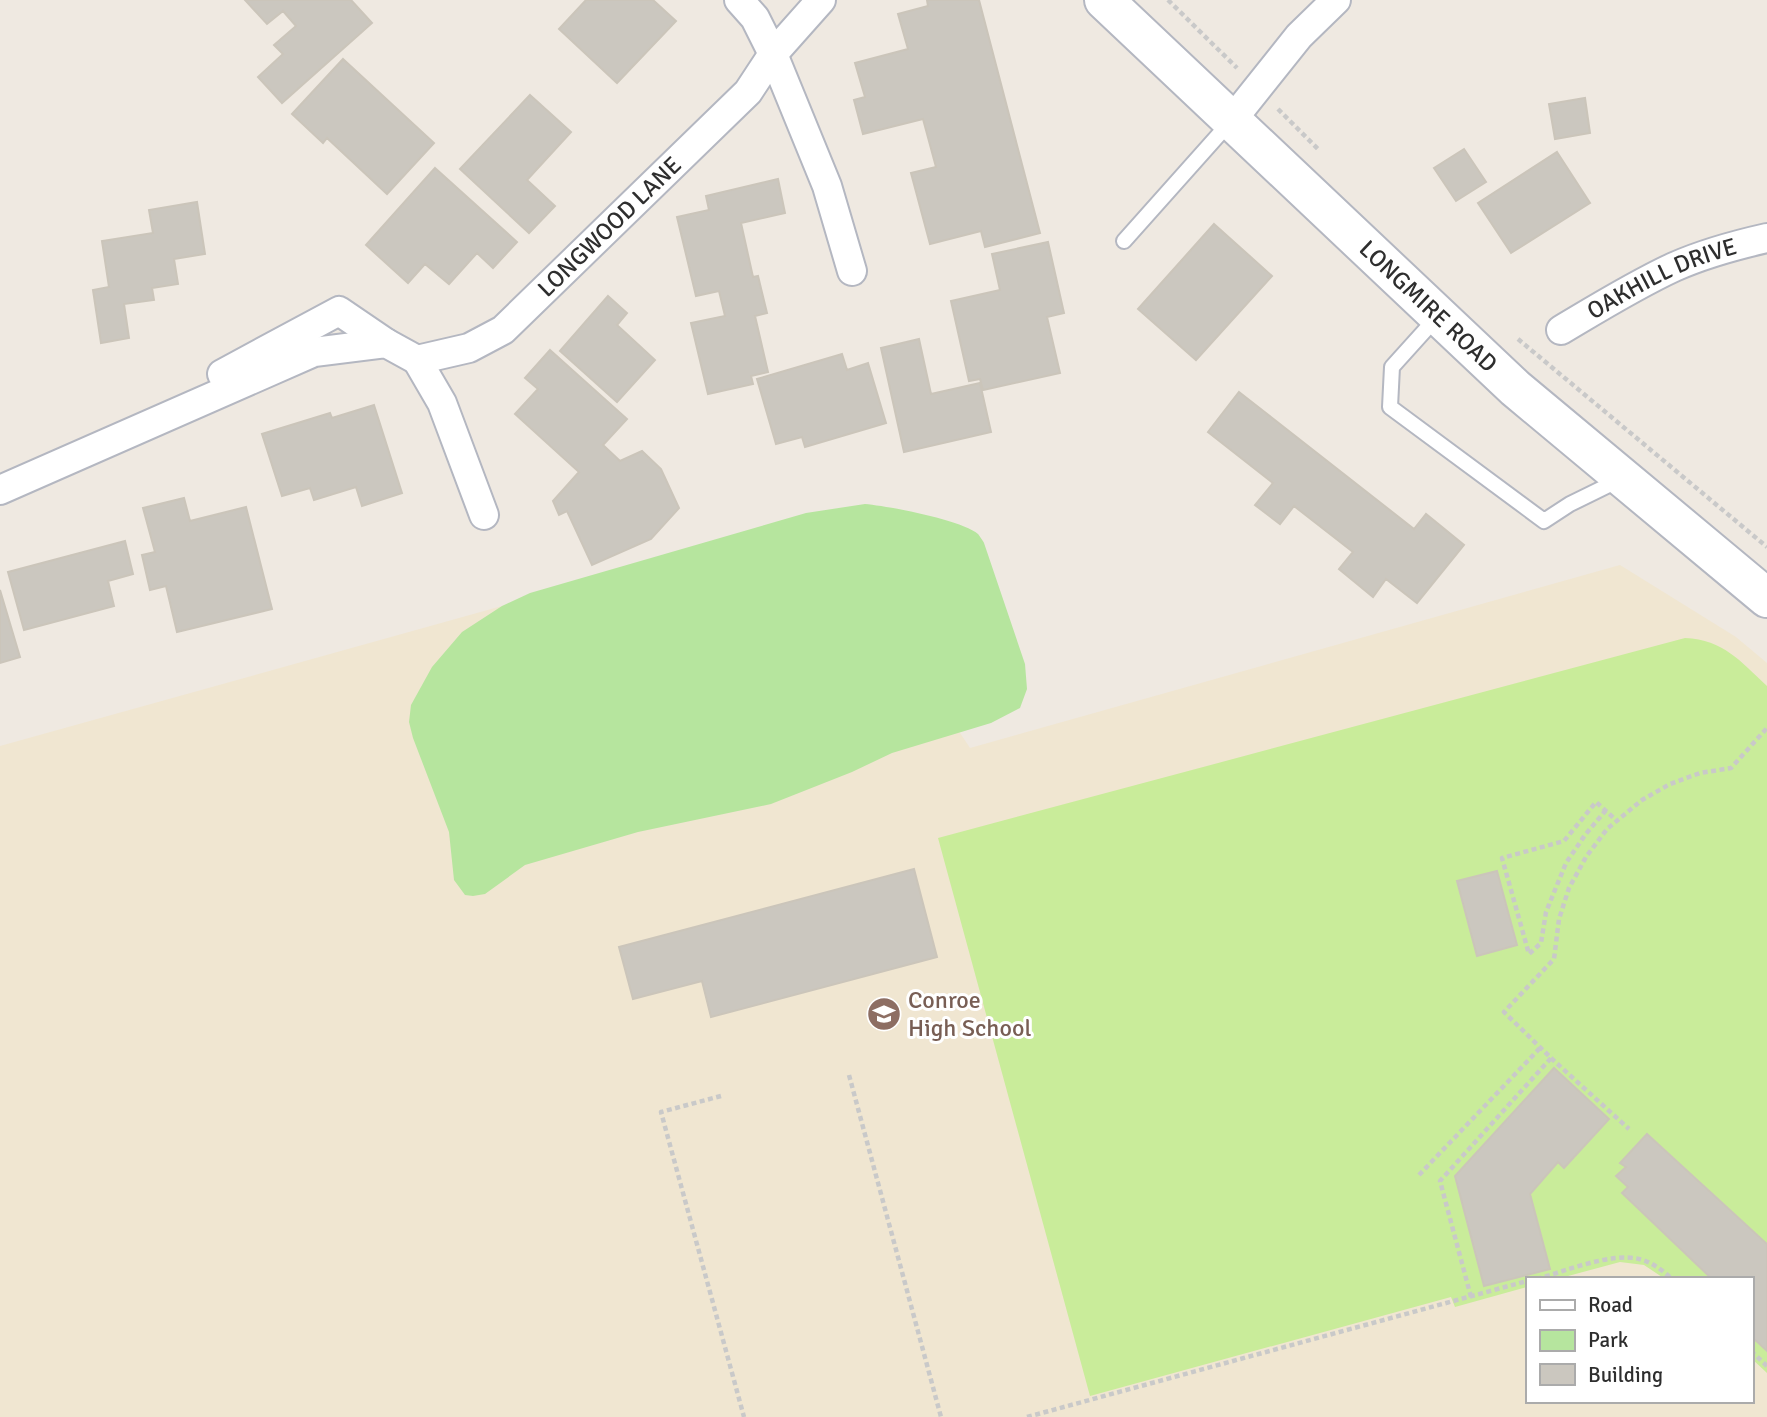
<svg xmlns="http://www.w3.org/2000/svg" width="1767" height="1417" viewBox="0 0 1767 1417" font-family="Signika,sans-serif">
  <rect width="100%" height="100%" fill="#efe9e1"/>
  <path fill="#f0e6d1" fill-rule="evenodd" d="M818,518L970,748L1620,565L1736,637L1767,663V1417H0V746ZM1527,1279H1751V1401H1527Z"/>
  <path fill="#b6e59e" d="M865,504C888,506 962,520 978,534C978,534 984,542 984,543L1025,664L1027,689L1020,708L991,723L892,753L852,772L771,804L638,832L525,865L485,894L473,896L465,895L454,880L449,832L413,738L409,722L411,705L432,667L462,632L502,606L530,593L806,513Z"/>
  <path fill="#c9ec9a" d="M1685,638C1724,640 1740,661 1767,686V1373L1751,1358V1279H1665L1644,1265L1620,1262L1557,1279H1527V1287L1455,1307L1451,1297L1090,1396L938,838Z"/>
  <path fill="#cbc7bf" stroke="#cbc5ba" stroke-width="2" d="M245,0H351L372,23L282,103L258,77L283,54L274,45L296,26L283,11L267,24Z
    M586,0H653L676,21L617,83L559,29Z
    M927,0H979L1040,233L985,247L981,231L930,244L911,173L936,167L923,119L863,134L854,100L865,97L855,63L908,49L898,14L928,6Z
    M343,59L434,143L387,194L327,138L323,143L292,114Z
    M530,95L571,132L527,180L555,206L529,233L460,169Z
    M1585,98L1590,133L1555,139L1549,104Z
    M1464,149L1486,182L1456,201L1434,168Z
    M1557,152L1590,203L1511,253L1478,203Z
    M435,168L517,242L493,268L477,253L449,284L425,264L408,283L366,245Z
    M778,179L785,213L741,223L753,277L758,276L767,313L755,316L768,372L751,376L753,384L708,394L691,323L725,316L719,291L696,296L677,217L709,210L706,196Z
    M197,202L205,254L174,259L178,284L152,288L154,300L124,304L129,338L101,343L93,290L109,287L102,241L153,233L149,210Z
    M1214,224L1272,276L1196,360L1138,309Z
    M1048,242L1064,313L1047,317L1060,373L983,390L980,379L969,381L951,301L1000,290L992,254Z
    M608,296L627,313L617,325L655,360L617,402L560,351Z
    M919,339L931,394L980,383L991,432L904,452L881,348Z
    M550,350L627,419L603,445L620,461L642,451L661,469L679,508L651,539L592,565L567,511L559,515L553,501L579,472L515,414L538,389L525,378Z
    M842,354L847,370L868,363L886,423L805,447L802,437L776,444L757,379Z
    M1239,392L1414,529L1426,514L1464,545L1417,603L1386,579L1373,597L1339,569L1353,552L1294,506L1280,524L1255,505L1273,483L1208,432Z
    M374,405L402,493L362,506L356,487L314,500L310,488L282,496L262,434L330,413L332,418Z
    M184,498L190,521L246,507L272,609L177,632L166,586L150,590L142,555L155,552L143,508Z
    M125,541L133,574L108,581L114,606L24,630L8,572Z
    M0,590L20,657L0,663Z
    M914,869L937,957L711,1017L702,981L633,999L619,947Z
    M1497,871L1517,945L1477,956L1457,881Z
    M1554,1068L1609,1119L1564,1168L1558,1162L1530,1194L1550,1269L1484,1286L1455,1176Z
    M1647,1134L1767,1244V1351L1751,1336V1279H1712L1622,1193L1628,1187L1616,1176L1626,1167L1620,1163Z"/>
  <g fill="none" stroke-linecap="round" stroke-linejoin="round">
    <g stroke="#b4b7c1" stroke-width="18">
      <path id="service" d="M1124,241L1231,121
        M1438,316L1392,367L1390,407L1544,521L1570,504L1619,480"/>
    </g>
    <g stroke="#b4b7c1" stroke-width="32">
      <g id="minor">
        <path d="M739,0L755,18L773,54L827,186L852,271"/>
        <path d="M1232,120L1299,36L1336,0"/>
        <path id="s1" d="M1561,330C1598,308 1635,285 1674,267C1703,254 1736,245 1767,238"/>
        <path d="M417,360L442,403L484,515"/>
        <path d="M222,374L339,311L386,343"/>
        <path id="s2" d="M0,490L314,352L386,343L417,360L469,348L503,330L748,92L773,54L821,0"/>
      </g>
    </g>
    <g stroke="#b4b7c1" stroke-width="42">
      <g id="secondary">
        <path id="s3" d="M1104,0L1515,388L1767,598"/>
      </g>
    </g>
    <path stroke="#c9c9c9" stroke-width="4.5" stroke-dasharray="5 3.5" stroke-linecap="butt" d="M1168,0L1237,68
      M1278,109L1319,150
      M1518,339L1767,547
      M1606,810L1585,835L1566,863L1546,912L1541,943L1529,954L1502,858L1564,841L1596,802L1616,820
      M1551,1058L1629,1129
      M849,1075L941,1417
      M721,1096L661,1112L744,1417
      M1419,1175L1540,1048
      M1537,1279C1565,1271 1612,1252 1639,1259C1652,1262 1662,1270 1672,1279
      M1471,1297L1440,1181L1551,1058L1504,1012L1554,959L1559,919L1569,888L1586,857L1607,829L1642,800L1670,784L1700,773L1731,768L1767,728
      M1751,1351L1767,1366
      M1027,1417L1527,1281"/>
    <use href="#service" stroke="#fff" stroke-width="14"/>
    <use href="#minor" stroke="#fff" stroke-width="28"/>
    <use href="#secondary" stroke="#fff" stroke-width="38"/>
  </g>
  <defs>
    <g id="school-disc" transform="scale(1.75)"><circle r="9.5" fill="#8d6e63" stroke="#fff"/><path d="M0-5L7-2L0 1L-7-2ZM-4 1L0 2.5L4 1V4Q0 6-4 4Z" fill="#fff"/></g>
  </defs>
  <g fill-rule="evenodd">
    <use href="#school-disc" x="884" y="1014"/>
  </g>
  <g text-anchor="middle" stroke-width="6" stroke-linejoin="round" paint-order="stroke">
    <g font-size="24" fill="#2e2e2e" stroke="#fff">
      <text dy="8" stroke="none"><textPath href="#s2" startOffset="691">LONGWOOD LANE</textPath></text>
      <text dy="8" stroke="none"><textPath href="#s1" startOffset="114">OAKHILL DRIVE</textPath></text>
      <text dy="8" stroke="none"><textPath href="#s3" startOffset="446">LONGMIRE ROAD</textPath></text>
    </g>
    <g font-size="24" fill="#785e54" stroke="#fff" text-anchor="start">
      <text x="908" y="1008">Conroe<tspan x="908" dy="28">High School</tspan></text>
    </g>
  </g>
  <rect x="1526" y="1277" width="228" height="126" fill="#ffffff" stroke="#ababab" stroke-width="2"/>
  <rect x="1540" y="1300" width="35" height="10" fill="#ffffff" stroke="#ababab" stroke-width="2"/>
  <text x="1588" y="1312" font-size="21" fill="#2e2e2e">Road</text>
  <rect x="1540" y="1330" width="35" height="21" fill="#b6e59e" stroke="#ababab" stroke-width="2"/>
  <text x="1588" y="1347" font-size="21" fill="#2e2e2e">Park</text>
  <rect x="1540" y="1364" width="35" height="21" fill="#cbc7bf" stroke="#ababab" stroke-width="2"/>
  <text x="1588" y="1382" font-size="21" fill="#2e2e2e">Building</text>
</svg>
